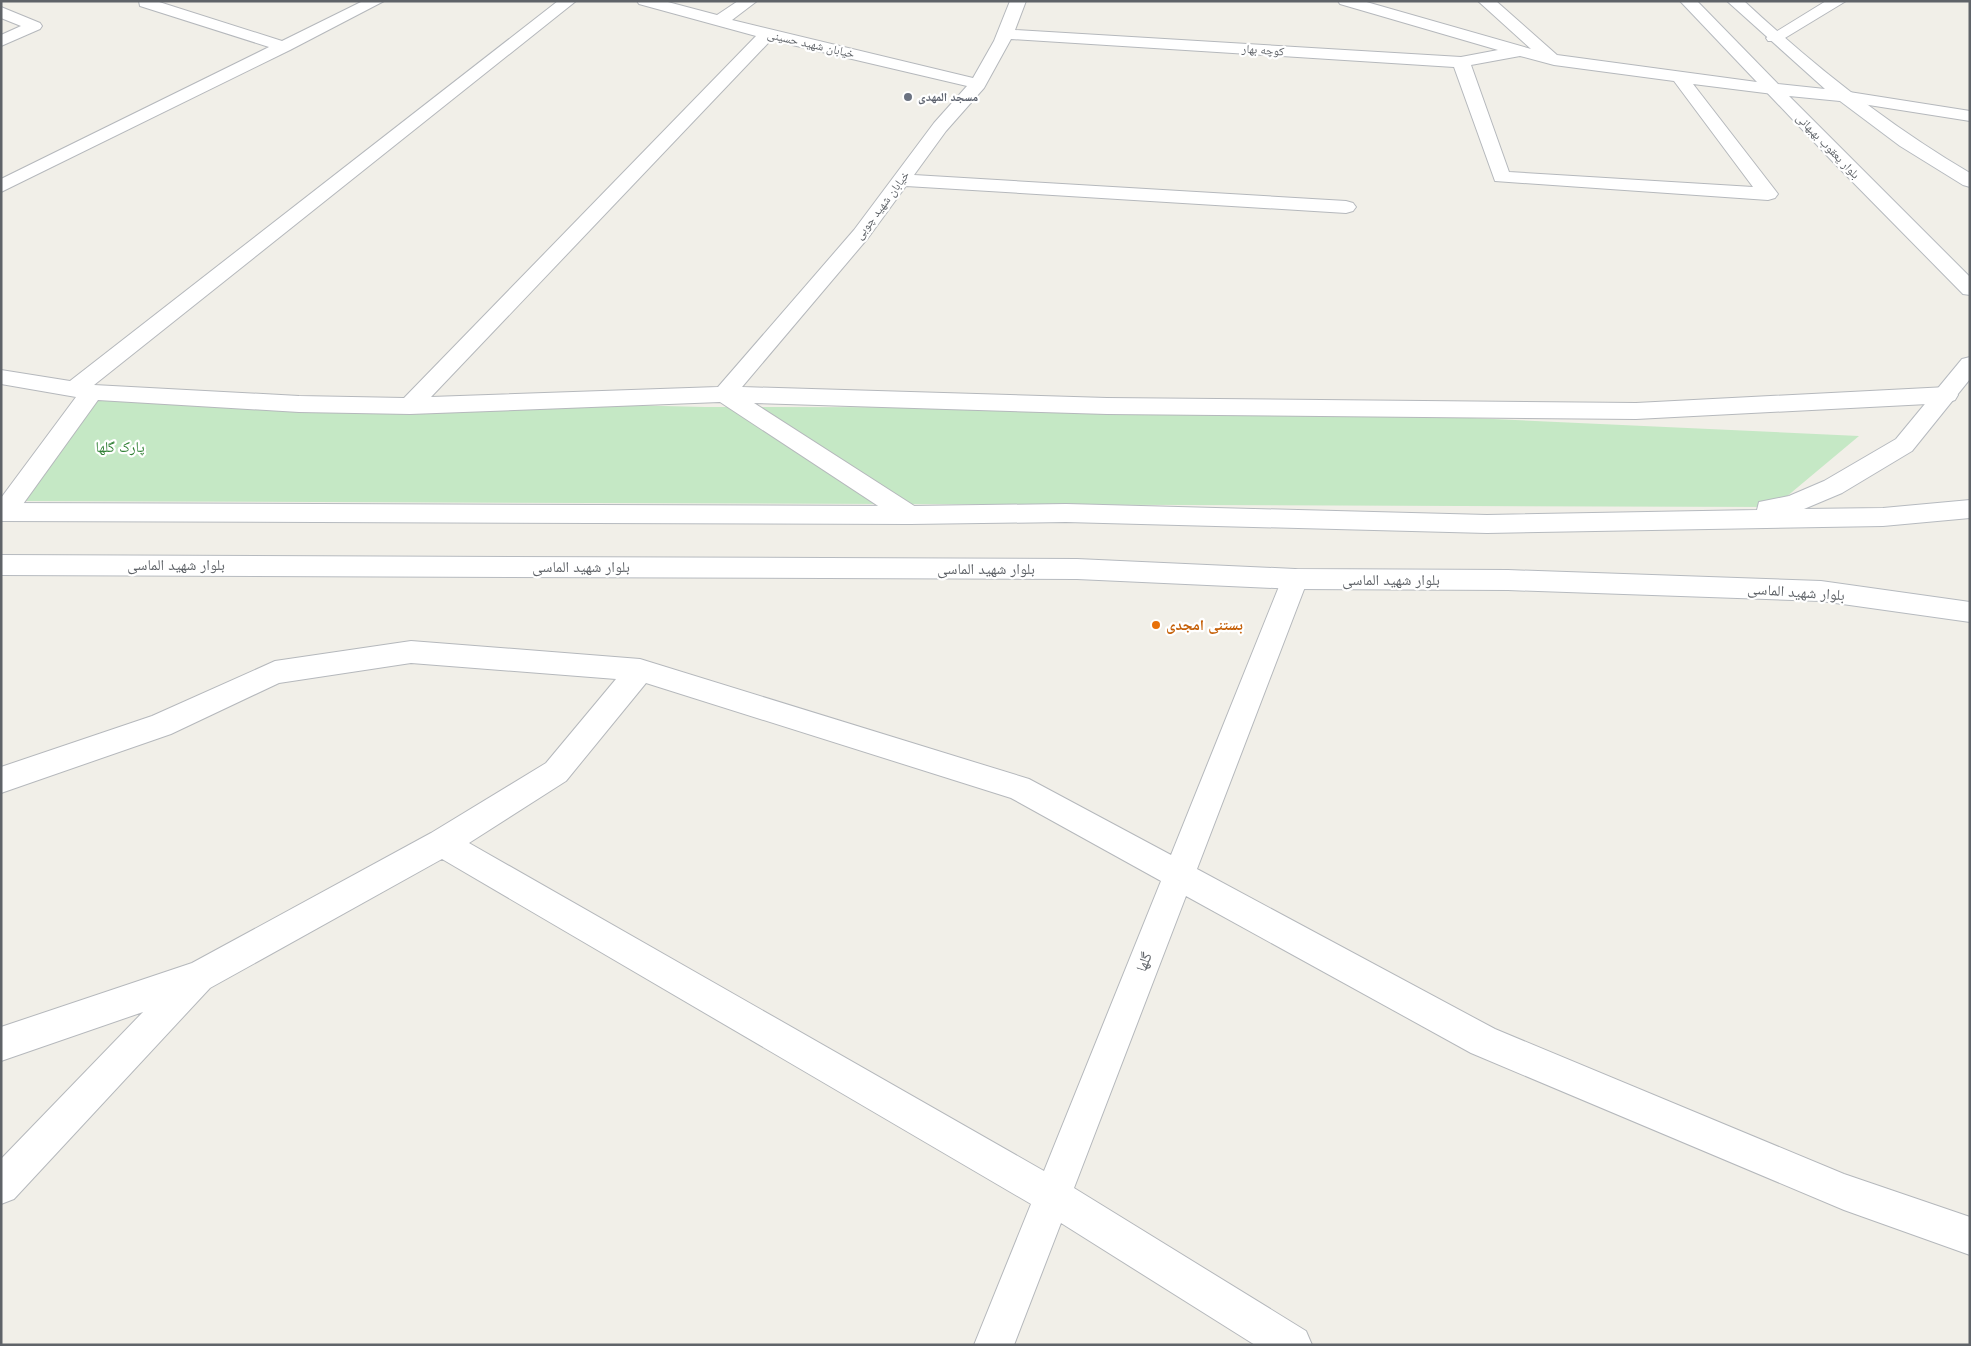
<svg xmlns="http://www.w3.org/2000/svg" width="1971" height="1346" viewBox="0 0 1971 1346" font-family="Arial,'Noto Naskh Arabic',sans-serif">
  <rect width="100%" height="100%" fill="#f1efe8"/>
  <path fill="#c5e8c5" d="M92,392L705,407L1255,408L1859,436L1774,507L12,501Z"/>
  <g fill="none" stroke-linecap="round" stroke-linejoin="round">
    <g stroke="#b5b8bc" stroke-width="2">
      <path id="minor" d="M139,1H156L282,41L363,1H384L290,50L1,192V179L269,47L140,6Z
        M558,1H576L94,385L299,396L404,398L756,36L639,4L637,1H664L717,15L738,1H757L732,20L973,78L994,41L1010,1H1026L1015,30L1461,57L1498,50L1340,4L1338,1H1363L1531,49L1478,1H1496L1557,55L1779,85L1782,89L1779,93L1773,94L1693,84L1775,190L1778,194L1775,198L1768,200L1495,181L1454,67L1011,39L984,88L946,131L914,175L1346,201L1353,203L1356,207L1353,211L1346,213L906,186L868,238L742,387L1107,398L1636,403L1947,387L1955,390L1958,395L1955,400L1947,403L1636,419L1107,414L754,403L919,509L922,515L919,521L910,524L901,521L720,402L410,414L299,412L98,400L13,518L1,520V498L76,397L1,384V370L70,381ZM771,40L967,86L934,123L854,230L718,387L431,397ZM1520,56L1554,65L1674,81L1753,187L1509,172L1471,65Z
        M1826,1H1846L1780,41H1768L1766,38Z
        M1,7L40,23L42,26L40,29L1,46V35L21,26L1,18Z
        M1843,91L1970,111V121L1837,100L1834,96L1837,92Z
        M1295,569L1304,572L1308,579L1197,869L1495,1029L1844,1174L1970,1217V1255L1844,1210L1471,1053L1186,896L1074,1188L1306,1331L1312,1345H1255L1061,1223L1014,1345H974L1031,1204L442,859L210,988L14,1199L1,1204V1159L143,1012L1,1061V1027L192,963L431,833L546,763L616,679L411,663L279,683L171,734L1,793V767L152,716L275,661L411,641L640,659L1029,779L1171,855L1282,579L1286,572ZM646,683L1011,798L1161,881L1044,1171L469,843L566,781Z"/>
    </g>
    <g stroke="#b6babf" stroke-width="2">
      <path id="secondary" d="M1680,1H1697L1778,84L1825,89L1727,1H1744C1814,66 1888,125 1970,173V187L1963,185L1900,146L1840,101L1789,96L1970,277V295L1963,294L1833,162Z
        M1970,357V379L1912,451L1842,493L1804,509L1883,508L1970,500V518L1883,526L1487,533L1066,522L910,524L1,521V503L910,506L1066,504L1487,515L1757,510L1759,502L1789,496L1824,481L1896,439L1962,359Z
        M1,555L1077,559L1295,569L1508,570L1821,581L1970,602V622L1821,601L1508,590L1295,589L1077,579L1,575Z"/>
    </g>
    <use href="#minor" fill="#fff" fill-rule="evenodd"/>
    <use href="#secondary" fill="#fff" fill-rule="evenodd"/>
  </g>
  <circle fill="#6b7280" stroke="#fff" stroke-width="2" cx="908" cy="97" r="5"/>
  <circle fill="#e8710a" stroke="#fff" stroke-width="2" cx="1156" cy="625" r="5"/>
  <g text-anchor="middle" stroke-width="4.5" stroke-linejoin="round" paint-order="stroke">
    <g font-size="12" fill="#5f6368" stroke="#fff">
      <text transform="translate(811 44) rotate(13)" y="4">خیابان شهید حسینی</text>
      <text transform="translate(1263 50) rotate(4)" y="4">کوچه بهار</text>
      <text transform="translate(1828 146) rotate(46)" y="4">بلوار یعقوب بهبهانی</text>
      <text transform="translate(882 205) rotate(-53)" y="4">خیابان شهید چوبی</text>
    </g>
    <g font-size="12" font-weight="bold" fill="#5b616d" stroke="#fff" text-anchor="start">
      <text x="918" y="101">مسجد المهدی</text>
    </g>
    <g font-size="15" fill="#348238" stroke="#fff">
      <text x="120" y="452">پارک گلها</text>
    </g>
    <g font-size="15" fill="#5f6368" stroke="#fff">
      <text x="176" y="570">بلوار شهید الماسی</text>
      <text x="581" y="572">بلوار شهید الماسی</text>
      <text x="986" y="574">بلوار شهید الماسی</text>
      <text x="1391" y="585">بلوار شهید الماسی</text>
      <text transform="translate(1796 592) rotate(4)" y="5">بلوار شهید الماسی</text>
      <text transform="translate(1144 962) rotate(-69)" y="5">گلها</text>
    </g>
    <g font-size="15" font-weight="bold" fill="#c56008" stroke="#fff" text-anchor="start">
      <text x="1166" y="630">بستنی امجدی</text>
    </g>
  </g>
  <rect width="1971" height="1346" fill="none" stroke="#5f6368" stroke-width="5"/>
</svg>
